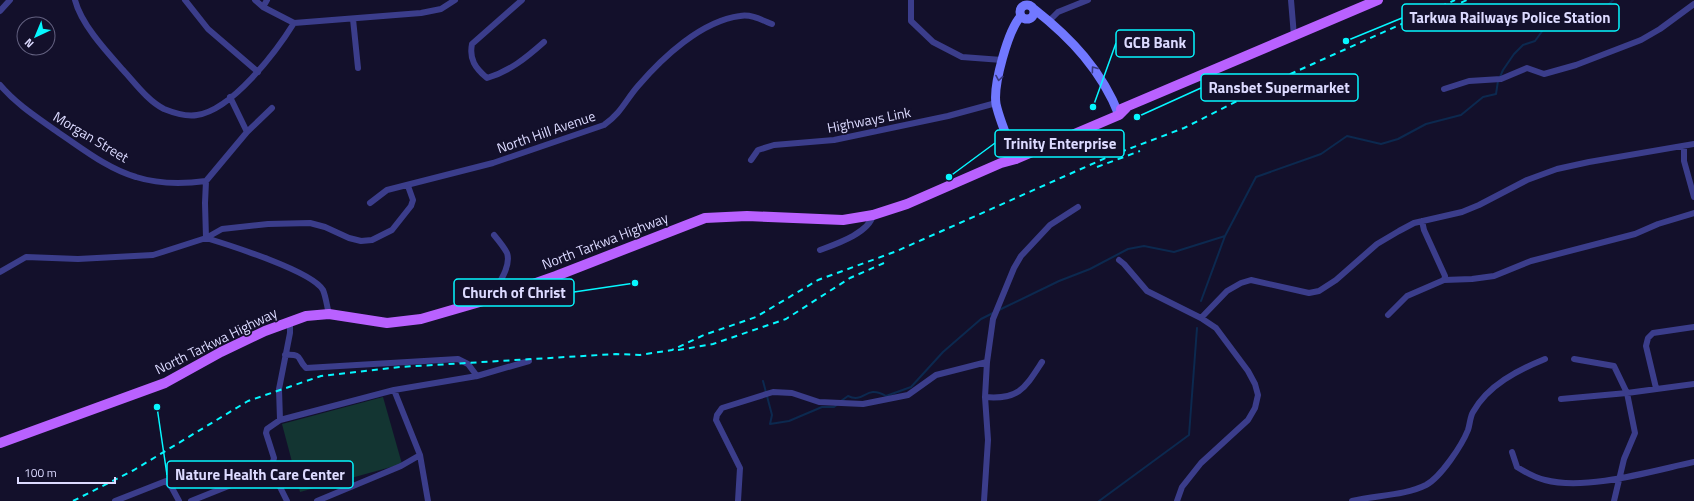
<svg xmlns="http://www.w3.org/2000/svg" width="1694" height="501" viewBox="0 0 1694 501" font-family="'Titillium Web',sans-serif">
  <rect width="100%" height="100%" fill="#13102b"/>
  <path fill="#133532" d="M383,397L402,464L300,492L282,424Z"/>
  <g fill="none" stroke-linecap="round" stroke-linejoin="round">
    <path stroke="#0c294f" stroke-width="2" d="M1500,77L1503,70L1514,54L1523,45L1535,41L1543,30L1552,25L1592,15L1604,9L1613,0
      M1201,301L1225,236L1256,177L1321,154L1347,136L1381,144L1398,139L1426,124L1461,115L1483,97L1496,94L1498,81
      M999,310L1059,281L1090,269L1128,249L1144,246L1174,252L1225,236
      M763,381L772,415L770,424L789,421L822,407H834L838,404
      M841,401L848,396C865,404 865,384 886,396L911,387L943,352L981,319L993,313
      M1099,501L1189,435L1197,328"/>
    <path stroke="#3b3d8b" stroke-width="6" d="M75,0C81,24 106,51 123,70C135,83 148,101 164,109C174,113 186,117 197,115C232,110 276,52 294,23
      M185,0L208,29L258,72
      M255,0L263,7L294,23
      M522,0L472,44C469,59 475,68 487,78C510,71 526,58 544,42
      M911,0V21L933,42L962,57L1002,60
      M1291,0L1294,36
      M263,7L267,0
      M0,11L10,0
      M353,19L358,68
      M1049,21L1058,12L1088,0
      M294,23L421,13L441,9L455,0
      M0,85C17,105 38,118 59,133C83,149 108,169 136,177C158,184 183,184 206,181
      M1444,89L1469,81L1501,79L1527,68L1544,74L1576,65L1641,40L1660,29L1694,4
      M247,132L272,108
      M1684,146V161L1694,197
      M751,160L758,150L774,145L834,140L948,116L996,103
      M370,203L387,190L493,163L604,125C622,112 625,101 638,86C662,58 701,21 740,16C751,14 762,20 772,24
      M206,238L205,203L206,181L247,132L230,97
      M206,238C229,245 312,271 323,290C326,297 327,307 329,314
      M820,250C836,244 869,233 873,215
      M1119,260L1124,264L1147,291L1201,318L1216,328L1248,371L1255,384L1258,395L1255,408L1248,420L1201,463L1182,487L1177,501
      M0,272L26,257L78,259L153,255L206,238L222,229L268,224L310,223L325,227L349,238L361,241L372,240L392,230L411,206L413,200L408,186
      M1444,280L1472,279L1494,276L1531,261L1635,234L1658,224L1694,213
      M490,299C496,287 512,267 507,253C504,247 499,241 494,235
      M1388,315L1407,296L1444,280L1445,276L1424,230L1422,221
      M1201,318L1227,291L1241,283L1251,280L1309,293L1319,291L1336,280L1377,244L1399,231L1414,223L1462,212L1479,205L1527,180L1557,169L1589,162L1694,144
      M285,355C304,354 296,358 306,368L458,359L468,364L477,376
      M1574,359L1614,366L1627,393L1635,433L1624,459L1614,501
      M1656,388L1646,346L1648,338L1653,333L1694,327
      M394,390L420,455L428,501
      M985,397C1019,400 1025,388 1042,362
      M1561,399L1627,393L1694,384
      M280,420L394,390L477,376L529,361
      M1512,452L1517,467C1525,472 1536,478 1545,480C1586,491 1652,471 1694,462
      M271,469L274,458L266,433L267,429L280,420L279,389L290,333V320
      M115,501L166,481L172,488L179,501
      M191,501L271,469L287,501
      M317,501L401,466L420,455
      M738,501L740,468L716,420L717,415L722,408L773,392L792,393L819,402L863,404L908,395L936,375L987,362
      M984,501L988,440L985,397L987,362L993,319L1014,268L1021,256L1050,225L1078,207
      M1352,501C1376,495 1404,496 1426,485C1441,477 1462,445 1468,430C1470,424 1470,417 1473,412C1488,385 1518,370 1545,359"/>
    <path stroke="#7178ff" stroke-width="9" d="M1020 12a7 7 0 1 1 14 0a7 7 0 1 1-14 0Z
      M1034,9C1071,38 1102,71 1119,115
      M1016,159C1009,142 1000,122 996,104C993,85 1008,30 1021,16"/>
    <path stroke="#b961ff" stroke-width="10" d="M1121,109L1378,0
      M0,443L165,383L221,352L265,331L306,316L329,314L387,323L421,319L490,299L556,276L705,218L747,216L843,220L873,215L907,204L1001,163L1016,159L1119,115L1126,108"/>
    <path stroke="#06f7ff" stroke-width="2" stroke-dasharray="6 5" stroke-linecap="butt" d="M1451,7L1467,0
      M1097,167L1140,151
      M678,350L713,344L786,319L850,278L884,263
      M73,501L134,470L248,401L321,376L400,367L616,354L640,355L672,350L704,335L756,317L818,280L897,251L1110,156L1184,128L1286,76L1455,0"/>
  </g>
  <defs><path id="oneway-chevron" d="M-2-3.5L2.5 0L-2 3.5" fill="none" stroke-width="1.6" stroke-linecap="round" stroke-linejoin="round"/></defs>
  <g stroke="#393a80">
    <use href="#oneway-chevron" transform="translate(1094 69) rotate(-126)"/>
    <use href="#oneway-chevron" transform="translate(999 78) rotate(99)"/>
  </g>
  <g text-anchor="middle" stroke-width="3.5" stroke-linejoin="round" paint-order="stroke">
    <g font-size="14" fill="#dcdaff" stroke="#13102b">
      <text transform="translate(869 120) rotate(-11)" y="5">Highways Link</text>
      <text transform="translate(546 132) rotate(-19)" y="5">North Hill Avenue</text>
      <text transform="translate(91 137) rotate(31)" y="5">Morgan Street</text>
      <text transform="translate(605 241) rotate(-21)" y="5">North Tarkwa Highway</text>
      <text transform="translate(216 341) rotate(-26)" y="5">North Tarkwa Highway</text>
    </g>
  </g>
  <path fill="none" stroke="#06f7ff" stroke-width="1.5" d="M1346 41L1402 18M1093 107L1116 43M1137 117L1201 88M949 177L995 143M635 283L574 292M157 407L167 475"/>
  <g fill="#06f7ff" stroke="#13102b" stroke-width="1.5">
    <circle cx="1346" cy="41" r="4"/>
    <circle cx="1093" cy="107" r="4"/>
    <circle cx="1137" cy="117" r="4"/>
    <circle cx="949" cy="177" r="4"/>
    <circle cx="635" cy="283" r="4"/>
    <circle cx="157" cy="407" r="4"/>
  </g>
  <g fill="#13102b" stroke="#06f7ff" stroke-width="1.5">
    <rect x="1402" y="4" width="217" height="27" rx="4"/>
    <rect x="1116" y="30" width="78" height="27" rx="4"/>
    <rect x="1201" y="74" width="157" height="27" rx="4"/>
    <rect x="995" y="130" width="129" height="27" rx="4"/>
    <rect x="454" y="279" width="120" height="27" rx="4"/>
    <rect x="167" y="461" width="186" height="27" rx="4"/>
  </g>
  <g font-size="15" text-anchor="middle" font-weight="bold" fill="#dcdaff">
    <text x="1510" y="23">Tarkwa Railways Police Station</text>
    <text x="1155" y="48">GCB Bank</text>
    <text x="1279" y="93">Ransbet Supermarket</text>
    <text x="1060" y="149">Trinity Enterprise</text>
    <text x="514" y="298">Church of Christ</text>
    <text x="260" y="480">Nature Health Care Center</text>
  </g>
  <g transform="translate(36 36) rotate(224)"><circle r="19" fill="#13102b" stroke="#636180"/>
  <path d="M0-3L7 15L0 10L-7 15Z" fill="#06f7ff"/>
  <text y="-6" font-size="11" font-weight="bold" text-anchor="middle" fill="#dcdaff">N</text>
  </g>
  <path d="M18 477v6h97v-6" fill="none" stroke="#dcdaff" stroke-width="2"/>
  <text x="24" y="477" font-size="12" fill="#dcdaff" stroke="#13102b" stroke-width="3" paint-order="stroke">100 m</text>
</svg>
